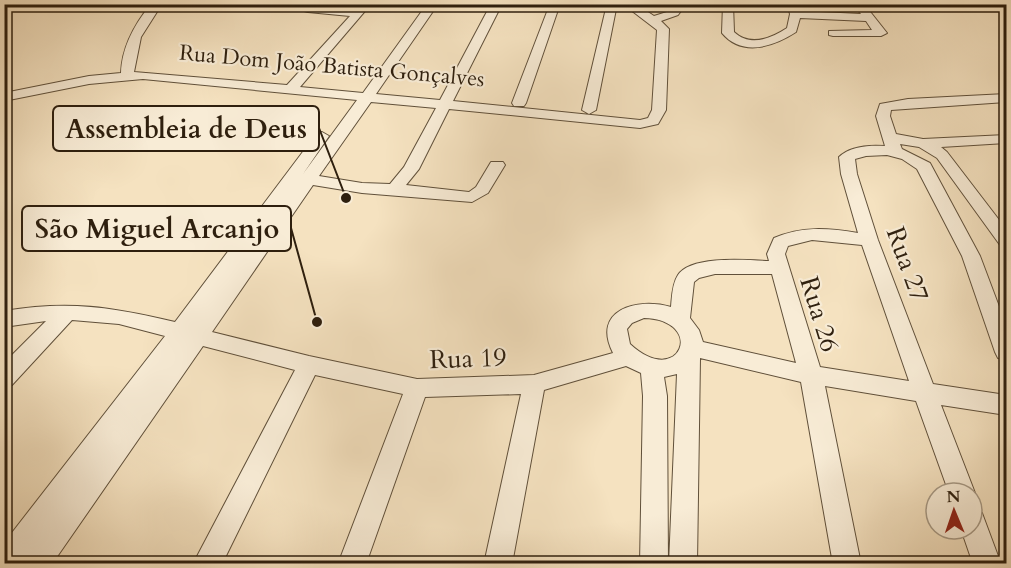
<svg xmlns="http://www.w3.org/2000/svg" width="1011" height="568" viewBox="0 0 1011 568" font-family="Cardo,serif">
  <rect width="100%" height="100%" fill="#f5e2c0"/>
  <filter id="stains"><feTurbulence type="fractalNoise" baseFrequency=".00333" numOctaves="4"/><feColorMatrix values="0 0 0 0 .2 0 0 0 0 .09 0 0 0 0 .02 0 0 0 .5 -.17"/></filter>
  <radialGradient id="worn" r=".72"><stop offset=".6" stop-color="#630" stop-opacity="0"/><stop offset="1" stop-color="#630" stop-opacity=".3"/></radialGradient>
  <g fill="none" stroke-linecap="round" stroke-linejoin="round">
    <g stroke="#60503a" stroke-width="2">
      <path id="minor" d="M151,4H162L141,37L134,72L287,85L350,16L308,12L304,11L302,4L355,10L360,4H371L300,87L363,93L427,4H438L376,94L440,100L491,4H502L453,101L640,120L648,118L652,110L657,30L623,4H636L654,16L670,11L675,4H686L678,15L661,21L669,29L666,110L658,124L640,128L449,109L419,169L406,185L469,192L476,187L491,162H503L505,165L488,193L472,202L362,193L313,185L212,332L309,356L417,379L534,375L613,353C591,310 637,297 671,307C672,297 672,284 678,275C691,255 747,260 769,261L767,254L774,238C802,226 828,228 858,233L841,174L839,157C850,146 871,145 885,146L876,116L880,104L908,99L1006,94V102L891,110L890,116L896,134L923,139L1006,135V143L941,147L947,152L1006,229V247L1000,245L937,158L919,147L900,144L902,149L930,163L980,256L1006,325V360L998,358L995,352L962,256L917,169L902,159L887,155L866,156L855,159L857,174L878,240L933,384L1006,395V415L941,405L975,493L972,500V493H949L916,401L825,386L861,564H833L801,382L700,358L697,564H669L677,374L664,377L667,396L668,564H640L643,396L641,373L626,366L544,390L512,564H484L521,394L425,397L366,564H338L403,394L315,375L222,564H193L295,370L203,346L52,564H4V543L165,336L119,324L72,320L12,385L4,387V363L46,321L4,327V311C69,300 112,307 175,322L317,133L322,132L329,136L303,174L357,100L143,79L89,84L4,101V93L89,76L121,73C122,47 134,25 151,4ZM371,102L436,108L404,167L390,184L362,183L319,176ZM812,240L862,245L909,381L820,367L785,254L788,246ZM715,274H772L796,363L703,342L699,330L690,318L694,282L699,278ZM644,318C707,320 680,390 630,344L627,329L632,323Z
        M550,4H560L526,103L524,106H514L512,103Z
        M607,4H617L596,110L589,114L582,110Z
        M723,4H733L734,32C750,47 770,39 787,28L790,14L787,4H797L799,11L861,14L853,4H864L887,33L881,36H833L829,35V31L872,30L866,21L800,18L796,32C773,47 742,57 722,33Z
        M995,4H1006V15L1002,14Z
        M972,509L982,513L1001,564H973L961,529H972Z"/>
    </g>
    <use href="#minor" fill="#f8ecd6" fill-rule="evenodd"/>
  </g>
  <g text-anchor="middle" stroke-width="4.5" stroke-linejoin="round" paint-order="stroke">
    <g font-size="22" fill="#2e1f0e" stroke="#f8ecd6">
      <text transform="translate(332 65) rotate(5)" y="8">Rua Dom João Batista Gonçalves</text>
    </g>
    <g font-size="26" fill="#2e1f0e" stroke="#f8ecd6">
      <text transform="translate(908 264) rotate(70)" y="9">Rua 27</text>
      <text transform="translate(820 314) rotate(73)" y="9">Rua 26</text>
      <text transform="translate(468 358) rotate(-2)" y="9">Rua 19</text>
    </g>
  </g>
  <path fill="none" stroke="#2e1f0e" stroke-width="2" d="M346 198L319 128M317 322L291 228"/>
  <g fill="#2e1f0e" stroke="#f8ecd6" stroke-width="2">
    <circle cx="346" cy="198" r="6"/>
    <circle cx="317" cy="322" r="6"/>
  </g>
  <g fill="#f8ecd6" stroke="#2e1f0e" stroke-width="2">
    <rect x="53" y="106" width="266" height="45" rx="6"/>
    <rect x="22" y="206" width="269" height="45" rx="6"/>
  </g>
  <g font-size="27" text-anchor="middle" font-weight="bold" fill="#2e1f0e">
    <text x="186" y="138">Assembleia de Deus</text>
    <text x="157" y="238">São Miguel Arcanjo</text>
  </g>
  <rect width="1011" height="568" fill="none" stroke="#f5e2c0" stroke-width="24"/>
  <rect x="6" y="6" width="999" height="556" fill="none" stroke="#2e1f0e" stroke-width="3"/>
  <rect x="12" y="12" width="987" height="544" fill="none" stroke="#2e1f0e" stroke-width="1.5"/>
  <g transform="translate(954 511) rotate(358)"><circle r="28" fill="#f8ecd6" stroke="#a79a86" stroke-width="1.5"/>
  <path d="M0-4.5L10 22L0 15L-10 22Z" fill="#8f2418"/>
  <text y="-9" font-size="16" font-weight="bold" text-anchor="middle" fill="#2e1f0e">N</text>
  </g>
  <rect width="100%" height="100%" filter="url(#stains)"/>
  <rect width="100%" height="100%" fill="url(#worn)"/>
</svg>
